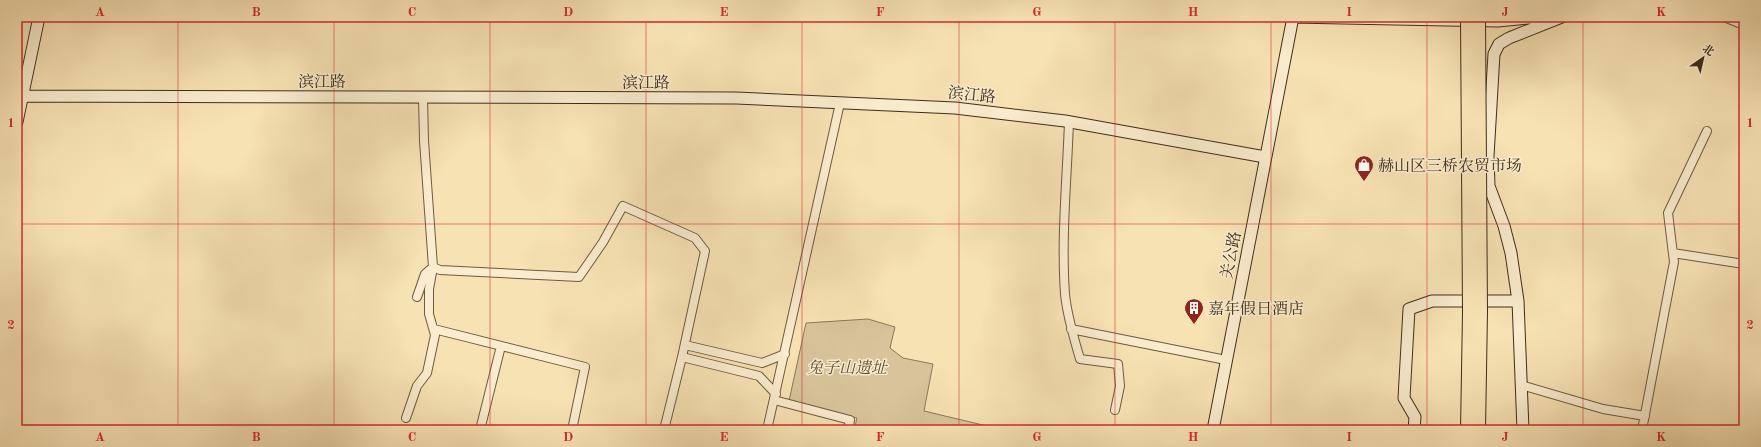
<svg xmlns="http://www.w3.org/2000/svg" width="1761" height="447" viewBox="0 0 1761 447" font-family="'Old Standard TT','Noto Serif SC',serif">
  <rect width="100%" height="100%" fill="#f7e2b4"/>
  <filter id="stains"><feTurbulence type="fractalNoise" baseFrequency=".005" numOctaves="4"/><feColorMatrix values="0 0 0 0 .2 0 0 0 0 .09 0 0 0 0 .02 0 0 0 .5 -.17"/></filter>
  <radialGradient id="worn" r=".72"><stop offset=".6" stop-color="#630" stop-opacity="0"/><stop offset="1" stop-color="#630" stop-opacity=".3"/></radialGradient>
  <path fill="#d8c39a" stroke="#8c785a" d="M868,319L895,327L890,348L903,358L933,364L924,411L1004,430H854L857,418L789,401L806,323Z"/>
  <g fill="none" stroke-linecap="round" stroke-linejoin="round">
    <g stroke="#6d5b40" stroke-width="10">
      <path id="street" d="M1724,17L1744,25
        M1069,122C1067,179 1061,237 1065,294C1067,316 1074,338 1080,359L1118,364L1120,386L1115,410
        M1673,253L1744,264
        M417,297L425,274L433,267L440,270L579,277L603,242L623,206L695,238L705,251L682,357L664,430
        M434,329L585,367L572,430
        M1071,329L1226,360
        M685,345L762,363L785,354
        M682,357L759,376L776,394
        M1521,385L1603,409L1645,416
        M774,400L850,420L848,430
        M406,418L417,386L427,373L435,335L429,314V289L433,267L424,141L423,97
        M480,430L501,346
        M767,430L840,103
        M1642,430L1674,262L1668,213L1707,131"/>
    </g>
    <g stroke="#3f2e19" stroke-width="13">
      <path id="secondary" d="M1292,17L1498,21L1539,17
        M1741,17H1744
        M23,96L736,98L955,108L1065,121L1265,157
        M17,122L39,17
        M1213,430L1293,17
        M1414,430L1415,417L1404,398L1409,309L1432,301H1518
        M1523,430L1518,301L1511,253L1504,226L1489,186L1488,156L1494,54L1499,44L1509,38L1562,17"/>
    </g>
    <g stroke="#3f2e19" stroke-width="14">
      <path id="primary" d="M1467,430L1469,312
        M1479,430L1481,312"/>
    </g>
    <use href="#street" stroke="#faecce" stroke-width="8"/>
    <use href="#secondary" stroke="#faecce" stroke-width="11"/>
    <use href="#primary" stroke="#f7e2b4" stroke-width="12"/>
    <g stroke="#3f2e19" stroke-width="14" stroke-linecap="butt">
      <path id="primary-bridge" d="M1467,17L1469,312
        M1479,17L1481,312"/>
    </g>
    <use href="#primary-bridge" stroke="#f7e2b4" stroke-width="12"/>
  </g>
  <path fill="none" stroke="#d62828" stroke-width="1" stroke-opacity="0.55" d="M178,17V430M334,17V430M490,17V430M646,17V430M802,17V430M959,17V430M1115,17V430M1271,17V430M1427,17V430M1583,17V430M17,224H1744"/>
  <defs>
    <g id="shop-pin" transform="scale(1)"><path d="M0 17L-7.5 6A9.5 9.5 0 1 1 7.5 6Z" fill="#8f2418" stroke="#faecce"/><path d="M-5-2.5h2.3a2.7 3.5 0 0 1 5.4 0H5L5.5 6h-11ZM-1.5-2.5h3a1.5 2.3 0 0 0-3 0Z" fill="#fff"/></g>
    <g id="building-pin" transform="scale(1)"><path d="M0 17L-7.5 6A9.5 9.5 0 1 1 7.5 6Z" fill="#8f2418" stroke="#faecce"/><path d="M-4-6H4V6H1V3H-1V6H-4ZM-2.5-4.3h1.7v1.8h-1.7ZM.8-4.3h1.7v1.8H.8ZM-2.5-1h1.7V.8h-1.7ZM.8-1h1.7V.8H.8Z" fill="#fff"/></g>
  </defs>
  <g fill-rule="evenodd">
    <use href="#shop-pin" x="1364" y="165"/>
    <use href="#building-pin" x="1194" y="308"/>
  </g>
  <g text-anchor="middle" stroke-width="3" stroke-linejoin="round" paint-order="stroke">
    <g font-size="16" fill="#3f2e19" stroke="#faecce">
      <text x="322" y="87">滨江路</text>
      <text x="646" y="88">滨江路</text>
      <text transform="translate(972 94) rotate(6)" y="6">滨江路</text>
      <text transform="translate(1230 255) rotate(-79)" y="6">关公路</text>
    </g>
    <g font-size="16" fill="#3f2e19" stroke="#faecce" text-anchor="start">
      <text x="1378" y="171">赫山区三桥农贸市场</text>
      <text x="1208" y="314">嘉年假日酒店</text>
    </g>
    <g font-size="16" font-style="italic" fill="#5e4c33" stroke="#faecce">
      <text x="847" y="373">兔子山遗址</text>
    </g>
  </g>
  <rect width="1761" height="447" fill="none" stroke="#f7e2b4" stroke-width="44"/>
  <g transform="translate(1703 58) rotate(34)" stroke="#faecce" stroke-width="3" paint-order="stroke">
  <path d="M0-3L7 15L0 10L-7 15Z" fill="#3f2e19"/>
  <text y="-6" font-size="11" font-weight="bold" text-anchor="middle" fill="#3f2e19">北</text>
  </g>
  <rect x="22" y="22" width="1717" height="403" fill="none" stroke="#d62828" stroke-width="1.5"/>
  <g font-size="13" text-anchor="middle" font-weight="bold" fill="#d62828">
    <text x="100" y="16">A</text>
    <text x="256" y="16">B</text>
    <text x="412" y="16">C</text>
    <text x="568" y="16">D</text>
    <text x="724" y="16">E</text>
    <text x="880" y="16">F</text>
    <text x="1037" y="16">G</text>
    <text x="1193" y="16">H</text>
    <text x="1349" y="16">I</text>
    <text x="1505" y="16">J</text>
    <text x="1661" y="16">K</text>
    <text x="11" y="127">1</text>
    <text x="1750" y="127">1</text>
    <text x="11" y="329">2</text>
    <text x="1750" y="329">2</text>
    <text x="100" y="441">A</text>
    <text x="256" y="441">B</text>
    <text x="412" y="441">C</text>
    <text x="568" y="441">D</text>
    <text x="724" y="441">E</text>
    <text x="880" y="441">F</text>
    <text x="1037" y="441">G</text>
    <text x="1193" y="441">H</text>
    <text x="1349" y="441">I</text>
    <text x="1505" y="441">J</text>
    <text x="1661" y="441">K</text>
  </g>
  <rect width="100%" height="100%" filter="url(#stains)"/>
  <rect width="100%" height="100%" fill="url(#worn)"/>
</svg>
